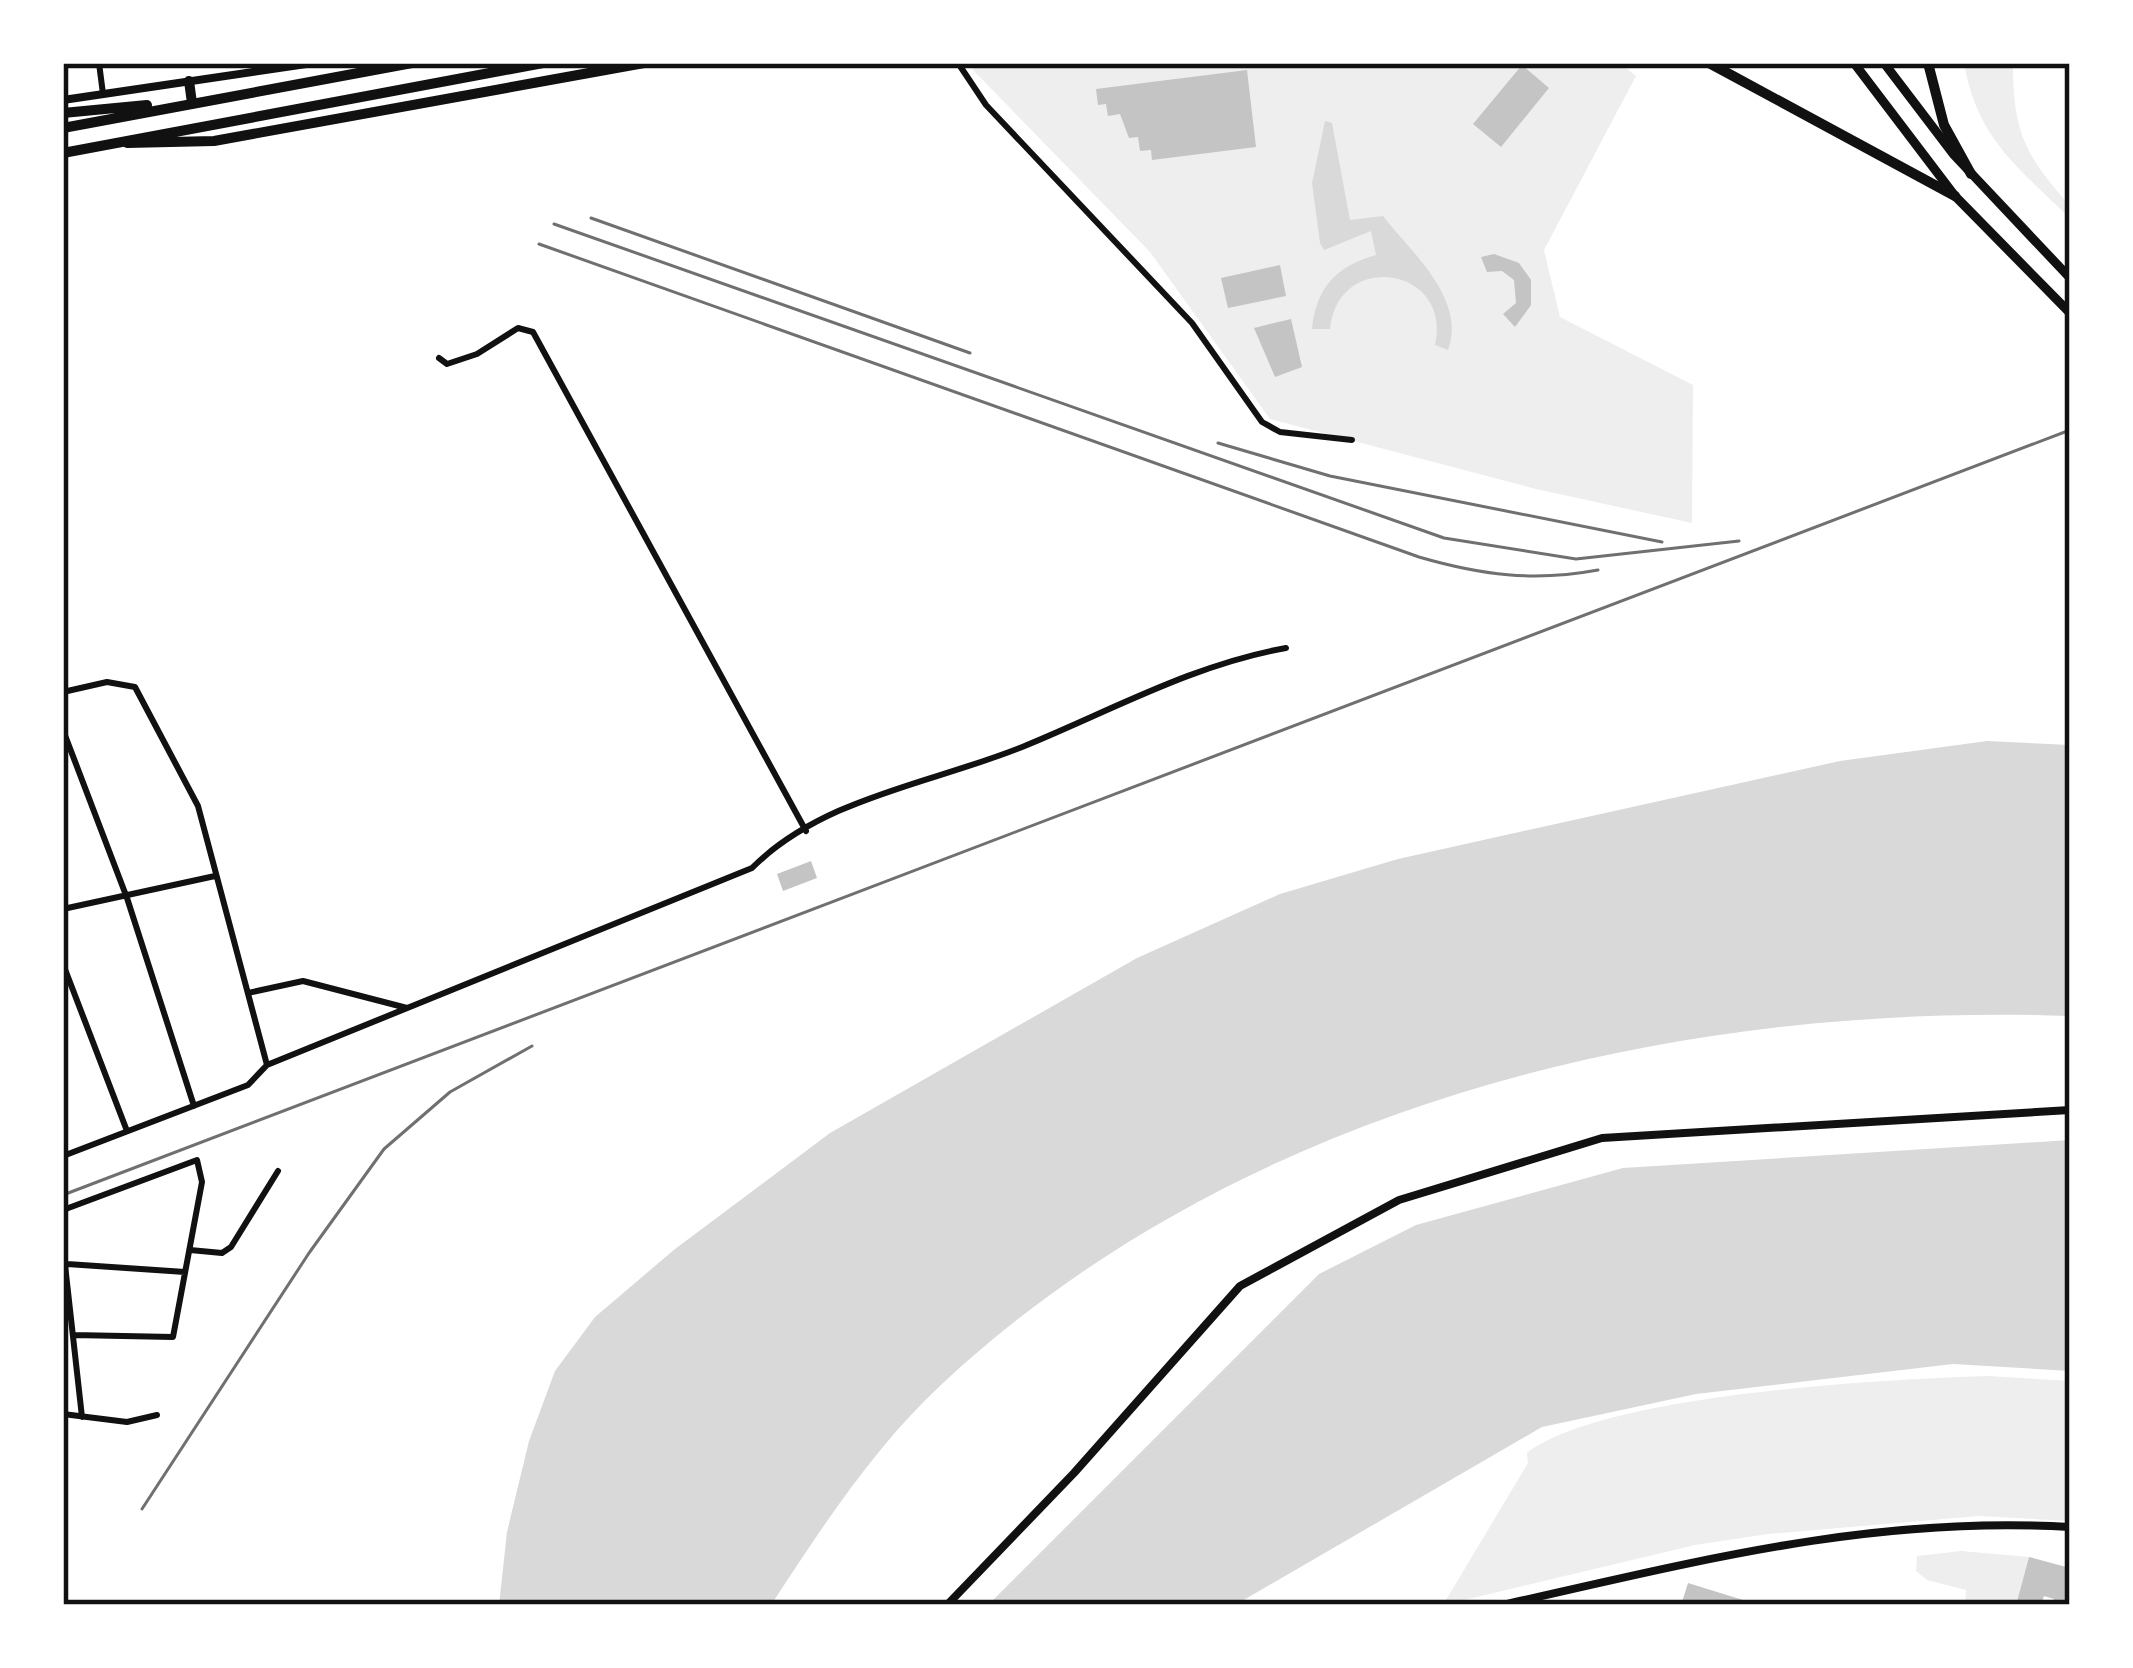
<svg xmlns="http://www.w3.org/2000/svg" width="2133" height="1668" viewBox="0 0 2133 1668" font-family="'Asap Condensed',sans-serif">
  <rect width="100%" height="100%" fill="#fff"/>
  <path fill="#eee" d="M972,63H1620L1636,76L1544,250L1560,317L1693,385L1692,523L1536,489L1270,419L1150,252L973,70Z
    M1964,63H2013C2013,132 2025,155 2070,206V218C2017,167 1977,138 1964,63Z
    M1989,1376L2070,1381V1521L1979,1516L1768,1534L1695,1545L1443,1605L1528,1463L1527,1453C1603,1394 1887,1379 1989,1376Z
    M1961,1551L2029,1557L2016,1605H1965L1966,1590L1927,1580L1916,1571L1917,1556Z"/>
  <path fill="#d9d9d9" d="M1325,121L1332,123L1350,220L1383,216C1411,252 1467,299 1448,350L1435,345C1453,267 1338,249 1330,329H1312C1316,288 1336,266 1376,255L1371,231L1324,250L1320,243L1312,183Z
    M1987,741L2070,745V1016C1672,1002 1241,1106 943,1383C874,1447 822,1527 771,1605H499L507,1532L529,1441L555,1371L595,1317L675,1249L830,1133L1137,958L1280,894L1398,859L1840,761Z
    M2070,1140V1371L1953,1364L1696,1394L1542,1427L1235,1605H988L1319,1274L1416,1225L1623,1168Z"/>
  <path fill="#c4c4c4" d="M1522,65L1549,88L1501,147L1473,124Z
    M1247,70L1256,147L1152,160L1151,150L1140,151L1138,137L1129,138L1120,114L1108,116L1106,104L1098,105L1096,89Z
    M1494,254L1519,263L1531,280V305L1515,327L1503,314L1516,303L1514,280L1502,271L1487,272L1481,257Z
    M1280,265L1286,296L1228,308L1221,278Z
    M1291,319L1302,367L1275,377L1254,328Z
    M811,861L817,878L783,891L777,874Z
    M2029,1557L2070,1568V1605H2052L2054,1599L2044,1596L2041,1605H2016Z
    M1688,1583L1756,1604V1605H1681Z"/>
  <g fill="none" stroke-linecap="round" stroke-linejoin="round">
    <path stroke="#111" stroke-width="6" d="M99,63L103,94
      M958,63L986,105L1192,323L1262,422L1280,432L1352,440
      M439,358L447,364L477,354L518,328L533,332L806,831
      M63,692L107,682L135,687L198,806L267,1065
      M63,730L127,898L194,1106
      M63,909L215,876
      M63,964L127,1131
      M248,993L303,981L407,1008
      M63,1156L248,1085L267,1065L752,868C824,796 936,783 1027,745C1112,710 1195,664 1286,648
      M63,1210L197,1160L202,1182L173,1337L73,1335
      M63,1247L82,1417
      M190,1250L222,1253L231,1247L278,1171
      M67,1264L185,1272
      M63,1414L127,1422L157,1415"/>
    <path stroke="#111" stroke-width="8" d="M63,100L313,63
      M947,1605L1074,1473L1240,1286L1399,1200L1602,1138L2070,1110
      M1502,1605C1694,1562 1872,1515 2070,1527"/>
    <path stroke="#111" stroke-width="9" d="M1854,63L1955,196L2070,313
      M1884,63L1954,155L2070,278"/>
    <path stroke="#111" stroke-width="10" d="M1709,63L1955,196
      M1928,63L1944,125L1971,174
      M189,81L192,103
      M63,113L147,105
      M63,128L412,63
      M127,143L214,141L644,63
      M63,153L543,63"/>
    <path stroke="#707070" stroke-width="3" d="M591,218L970,353
      M554,224L1444,538L1576,559L1739,541
      M539,244L1419,557C1481,575 1534,582 1598,570
      M1218,443L1330,476L1662,542
      M63,1195L2070,430
      M142,1509L309,1253L384,1149L450,1092L532,1046"/>
  </g>
  <rect width="2133" height="1668" fill="none" stroke="#ffffff" stroke-width="132"/>
  <rect x="66" y="66" width="2001" height="1536" fill="none" stroke="#111" stroke-width="4.5"/>
</svg>
